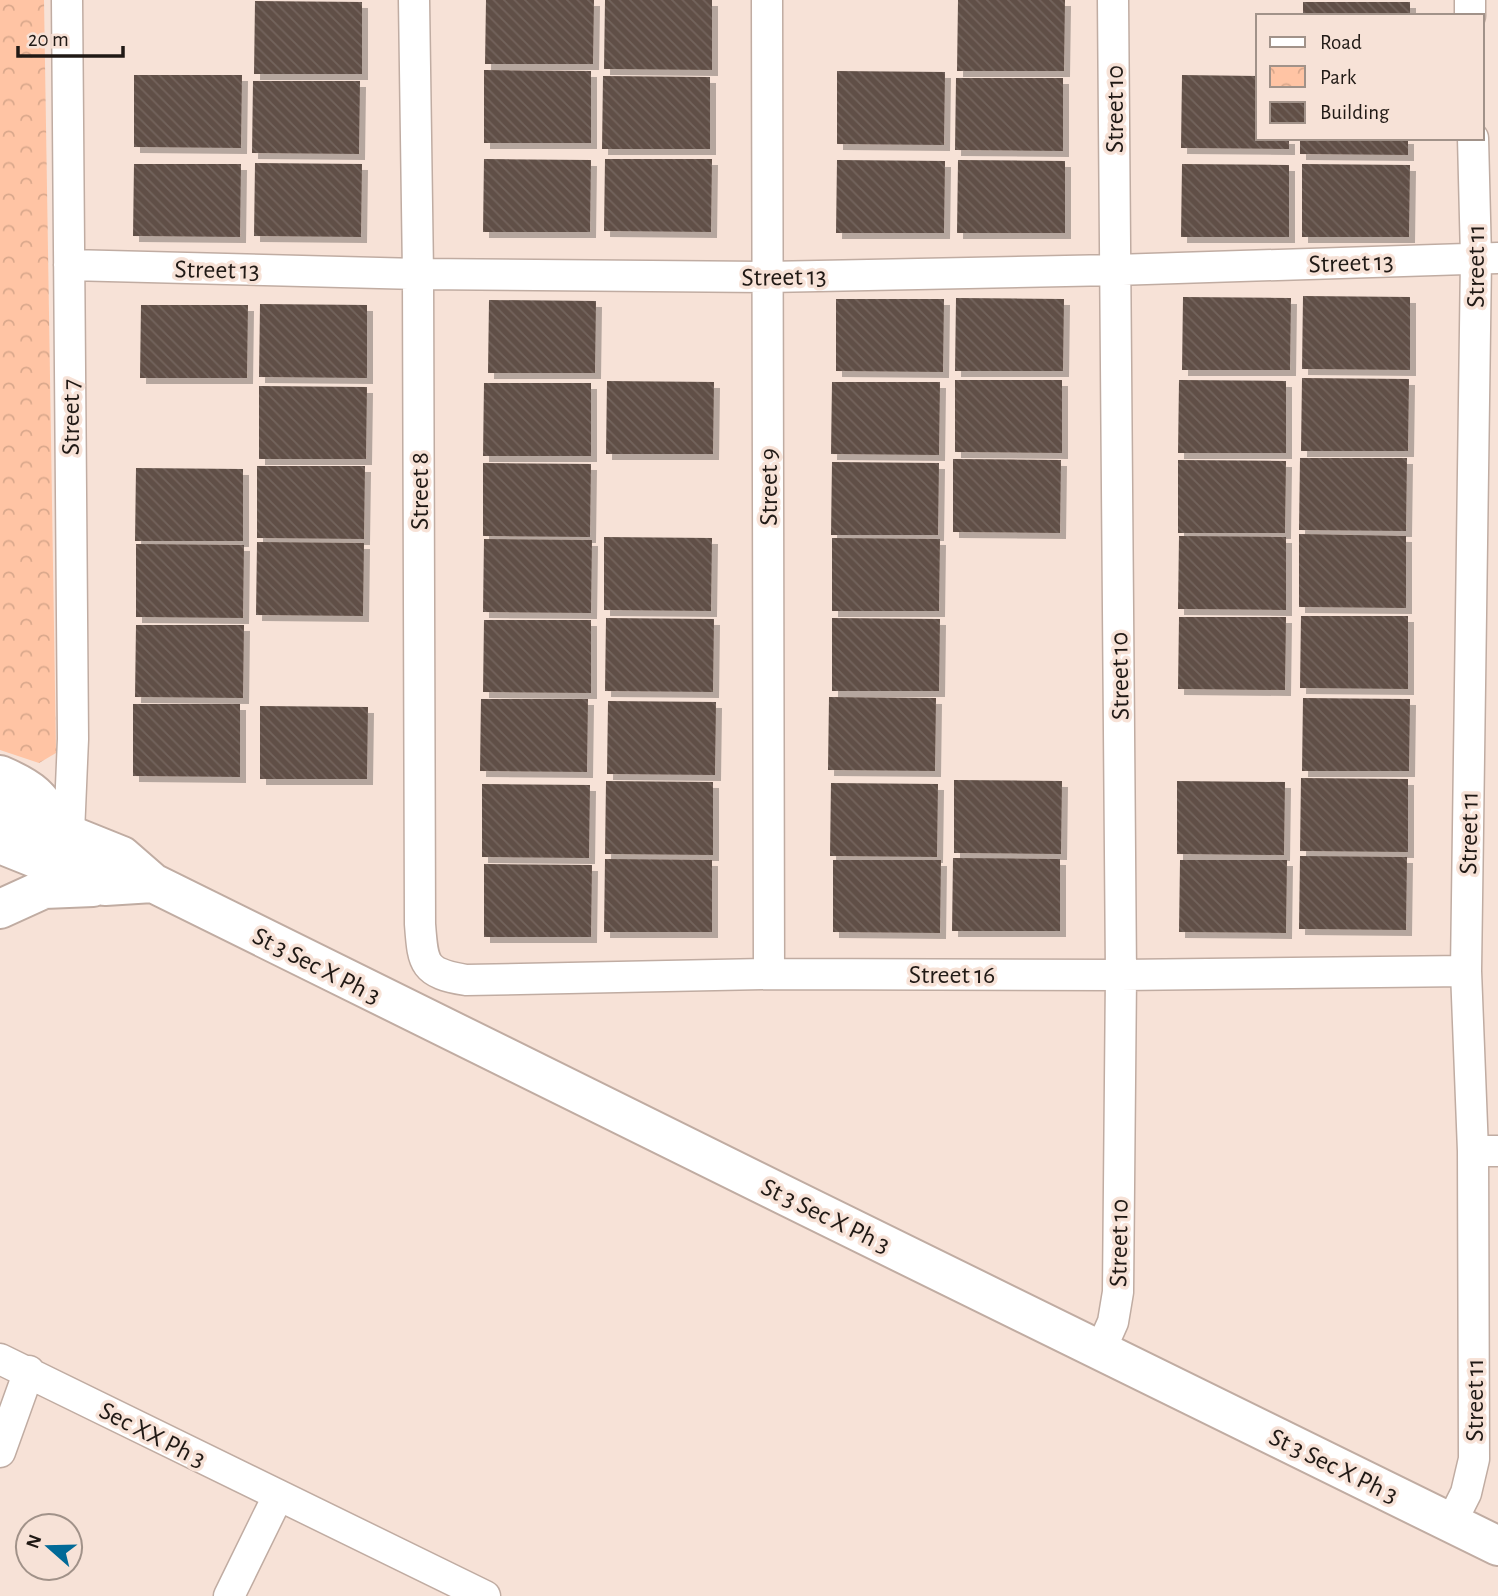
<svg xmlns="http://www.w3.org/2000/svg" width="1498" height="1596" viewBox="0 0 1498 1596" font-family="'Alegreya Sans',sans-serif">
  <defs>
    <pattern id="park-crowns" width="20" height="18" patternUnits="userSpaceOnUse" patternTransform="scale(1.75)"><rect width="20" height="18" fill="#ffc4a4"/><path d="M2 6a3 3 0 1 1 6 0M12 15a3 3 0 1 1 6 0" fill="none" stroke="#daa88c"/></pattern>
    <pattern id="building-back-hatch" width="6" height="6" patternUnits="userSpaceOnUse" patternTransform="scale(1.75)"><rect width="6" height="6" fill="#614f46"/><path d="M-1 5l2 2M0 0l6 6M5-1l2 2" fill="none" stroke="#73645d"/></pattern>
    <filter id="shadow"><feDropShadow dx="6" dy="6" stdDeviation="0" flood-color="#0004"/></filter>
  </defs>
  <rect width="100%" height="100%" fill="#f7e2d7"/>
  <path fill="url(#park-crowns)" d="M0,0H44L56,753L39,763L0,750Z"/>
  <path fill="url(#building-back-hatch)" filter="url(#shadow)" d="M486,0H594L593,64H485Z
    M605,0H712V70L604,69Z
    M958,0H1065L1064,71H957Z
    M255,1L362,2V74H254Z
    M1303,2H1410V16H1303Z
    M484,70L591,71V143H484Z
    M837,71L945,72L944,145L837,144Z
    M134,75H242L241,148L134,147Z
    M1182,75L1258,76V138H1289V149L1181,148Z
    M603,76L710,77V149H602Z
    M956,78H1063V151L955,150Z
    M253,81H360L359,154L252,153Z
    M1300,138H1408V155L1300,154Z
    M484,159L591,160L590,232H483Z
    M605,159H712L711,232L604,231Z
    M837,160L945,161L944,233H836Z
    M958,160L1065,161V233H957Z
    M255,163L362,164L361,237L254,236Z
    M134,164H241L240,237L133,236Z
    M1182,164L1289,165V237H1181Z
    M1302,164L1410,165L1409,237H1302Z
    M1303,296L1410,297V370L1302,369Z
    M1183,297L1291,298L1290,370H1182Z
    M956,298L1064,299L1063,371H955Z
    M836,299H944L943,372L836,371Z
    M489,300L596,301L595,373H488Z
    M260,304L367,305V378L259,377Z
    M141,305H248L247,378H140Z
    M1302,378L1409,379L1408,451H1301Z
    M955,380H1062V453L955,452Z
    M1179,380L1286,381V453H1178Z
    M607,381L714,382L713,454H606Z
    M832,382H940L939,455L831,454Z
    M484,383H591V456H483Z
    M259,386L367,387L366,459H259Z
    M1300,458H1407L1406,531L1299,530Z
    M953,459L1061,460L1060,533L953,532Z
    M1178,460L1286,461L1285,533H1178Z
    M832,462L939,463L938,535H831Z
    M483,463L591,464L590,537L483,536Z
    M257,466H365L364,539L257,538Z
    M136,468L243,469V541H135Z
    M1299,534L1406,536V608L1299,607Z
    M1179,536L1286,537V610L1178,609Z
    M604,537L712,538L711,611L604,610Z
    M832,538L940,539L939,611H832Z
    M484,539L592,540L591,613L483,612Z
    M257,542L364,543L363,616L256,615Z
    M136,544L244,545L243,618L136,617Z
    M1301,616H1408V689L1300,688Z
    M1179,617H1286L1285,690L1178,689Z
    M606,618L714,619L713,692L605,691Z
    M832,618L940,619L939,691H832Z
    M484,620H591V693L483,692Z
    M136,625H244L243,698L135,697Z
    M829,697L936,698L935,771L828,770Z
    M1303,698L1410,699L1409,771H1302Z
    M481,699H588L587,772L480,771Z
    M608,701L716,702L715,775L607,774Z
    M133,704H240V777L133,776Z
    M260,706L368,707L367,779H260Z
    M1301,778L1408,779V852L1300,851Z
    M954,780L1062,781L1061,854L954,853Z
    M606,781L713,782V855L605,854Z
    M1177,781L1285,782L1284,855L1177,854Z
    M831,783L938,784L937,857L830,856Z
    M482,784L590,785L589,858L482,857Z
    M1300,856L1407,857L1406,930L1299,929Z
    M953,858L1060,859V931H952Z
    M605,859L712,860V932H604Z
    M833,860H941L940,933L833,932Z
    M1180,860H1287L1286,933L1179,932Z
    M484,864L592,865L591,937H484Z"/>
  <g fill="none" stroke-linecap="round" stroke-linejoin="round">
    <g stroke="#c0aca2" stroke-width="33">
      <path id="minor" d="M67,0L73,739L69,833
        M414,0L418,274L420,924C423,964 423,973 466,980L769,974L1121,975L1466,971
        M767,0L769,974
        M1470,0V16
        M69,265L418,274L768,277L1115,270L1498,258
        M1473,1151H1498
        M1101,1349L1113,1322L1118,1292L1121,975L1113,0
        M0,1359L485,1596
        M0,1452L29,1371
        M1451,1523L1466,1493L1474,1459L1473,1151L1466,971L1476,258L1473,138
        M229,1596L278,1496"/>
    </g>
    <g stroke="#c0aca2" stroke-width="42">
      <path id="secondary" d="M0,775C35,790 39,797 60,827
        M0,807L122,856L153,883C600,1107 1050,1324 1498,1546
        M0,844L105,886L153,883
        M0,909L44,889L93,887"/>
    </g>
    <use href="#minor" stroke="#fff" stroke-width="30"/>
    <use href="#secondary" stroke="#fff" stroke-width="38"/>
  </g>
  <g text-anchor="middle" stroke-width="7" stroke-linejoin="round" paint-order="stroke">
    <g font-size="26" fill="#201915" stroke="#f7e2d7">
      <text transform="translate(1114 109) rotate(-90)" y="9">Street 10</text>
      <text transform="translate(1351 262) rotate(-2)" y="9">Street 13</text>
      <text transform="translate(1475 266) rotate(-90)" y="9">Street 11</text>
      <text transform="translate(217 269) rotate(1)" y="9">Street 13</text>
      <text transform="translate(784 276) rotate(-1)" y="9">Street 13</text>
      <text transform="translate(70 417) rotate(-90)" y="9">Street 7</text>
      <text transform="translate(768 487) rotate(-90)" y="9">Street 9</text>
      <text transform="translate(419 491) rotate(-90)" y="9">Street 8</text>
      <text transform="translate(1119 676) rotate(-91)" y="9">Street 10</text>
      <text transform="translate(1468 833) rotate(-89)" y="9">Street 11</text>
      <text transform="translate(317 965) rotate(27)" y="9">St 3 Sec X Ph 3</text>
      <text x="952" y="983">Street 16</text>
      <text transform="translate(826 1215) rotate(26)" y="9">St 3 Sec X Ph 3</text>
      <text transform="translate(1118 1243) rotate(-89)" y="9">Street 10</text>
      <text transform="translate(1474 1400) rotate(-90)" y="9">Street 11</text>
      <text transform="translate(153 1434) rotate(27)" y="9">Sec XX Ph 3</text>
      <text transform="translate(1334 1465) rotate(26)" y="9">St 3 Sec X Ph 3</text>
    </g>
  </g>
  <rect x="1256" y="14" width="228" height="126" fill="#f7e2d7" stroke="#a19289" stroke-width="2"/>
  <rect x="1270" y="37" width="35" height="10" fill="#ffffff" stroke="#a19289" stroke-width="2"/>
  <text x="1320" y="49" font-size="21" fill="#201915">Road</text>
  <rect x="1270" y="66" width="35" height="21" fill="url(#park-crowns)" stroke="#a19289" stroke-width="2"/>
  <text x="1320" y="84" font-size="21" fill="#201915">Park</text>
  <rect x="1270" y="102" width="35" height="21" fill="url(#building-back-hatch)" stroke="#a19289" stroke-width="2"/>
  <text x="1320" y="119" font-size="21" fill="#201915">Building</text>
  <g transform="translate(49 1547) rotate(290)"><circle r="33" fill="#f7e2d7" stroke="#a19289" stroke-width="2"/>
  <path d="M0-5L12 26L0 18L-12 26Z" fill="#026a97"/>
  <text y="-10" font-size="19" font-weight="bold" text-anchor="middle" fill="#201915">N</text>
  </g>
  <path d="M18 46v10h105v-10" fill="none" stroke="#201915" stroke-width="3.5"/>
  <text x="28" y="46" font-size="21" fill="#201915" stroke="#f7e2d7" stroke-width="5" paint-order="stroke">20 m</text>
</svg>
